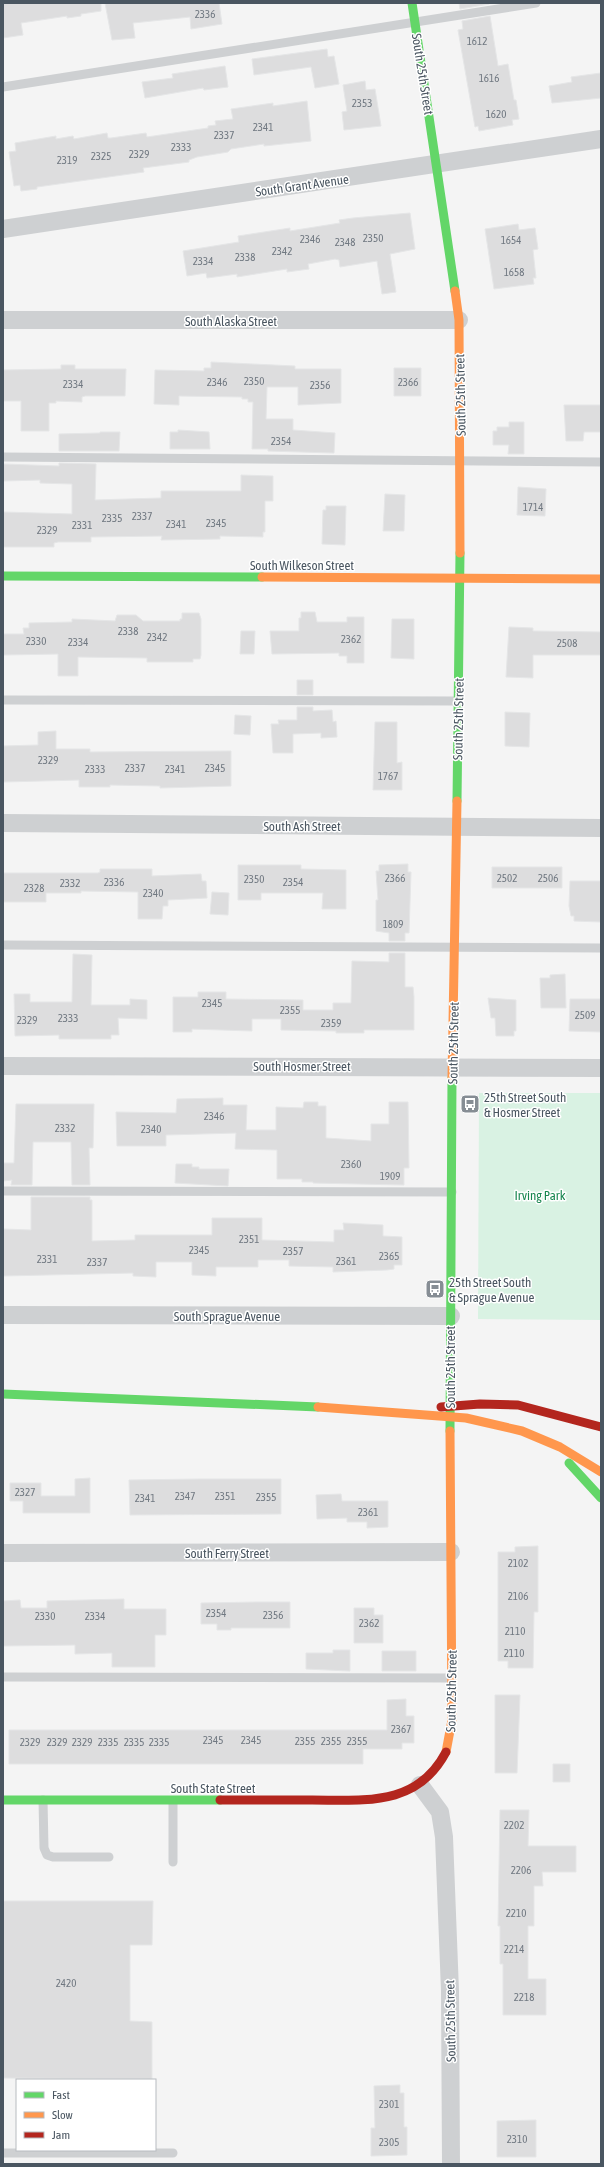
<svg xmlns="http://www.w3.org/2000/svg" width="604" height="2167" viewBox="0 0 604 2167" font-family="'Asap Condensed',sans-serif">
  <rect width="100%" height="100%" fill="#f4f4f4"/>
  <path fill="#d9f2e3" d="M479,1093H601V1320L478,1319Z"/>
  <path fill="#ddddde" stroke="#e5e6e7" d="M3,3H101V11L81,14V16L67,18V16L21,23L23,35L3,38Z
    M105,3H219L222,24L191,29L190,17L133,23L135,38L112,40Z
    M459,3H488L489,4L460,9Z
    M490,16L498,66L508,64L514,100H516L519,119L512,120L513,125L479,131L478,126L475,127L458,30L463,29L462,21Z
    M327,49L328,57L334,56L339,84L315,88L311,67L254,75L252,59Z
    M225,66L228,87L204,90L203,88L145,98L142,82L173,78L172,74Z
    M601,73V98L552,103L549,86L572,82L571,77Z
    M365,81L366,90L375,89L381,126L344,130L342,112L347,111L343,85Z
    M307,101L311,141L264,146V144L231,149L228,152L197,157L189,160V162L143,168L144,172L37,187V189L21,191L20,185L14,186L9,152L16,151L15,143L56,136V139L73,136L74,139L107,133L108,138H111L146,133L147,137L208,128V126L216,125L215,121L233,119L231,109L273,103V106Z
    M410,213L415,249L390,254L396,292L382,294L377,261L340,267L339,260L335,259L308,264L309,269L287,272V269L237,277V274L207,278L206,273L187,276L183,251L239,242L238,236L290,228V231L340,223L339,220L353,218Z
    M518,224L519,230L535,228L538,249L533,250L536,278H533L534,284L494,289L485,229Z
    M211,362L295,366V369H341V403L298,405V387H267L266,419H293V430L335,433L334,453L268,451V449H252L253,402H248V399H242V397L179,396V405L154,404L155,370L204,371V368H211Z
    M61,365H75V369H126L125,396H85L82,397V402L56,401V403H49V431H21V401H3V370L61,369Z
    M394,368H421V396H394Z
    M564,405H601V432H584L583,441H566Z
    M509,422H524V454H508L509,445H493V431H497V427H509Z
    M178,430L209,432L210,449H170V432H178Z
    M100,432H120L119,451H59V434L100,433Z
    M59,463L96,464L95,500L161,498V491H241V475L273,476V501H265V532H263V537L220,536V539L161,540L162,536L91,537V542H58L54,543V547H3V512L72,514V484L40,483V480L3,481V464L59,466Z
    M518,487L546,489L545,516L517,515Z
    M385,494L405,495L404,531H383Z
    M326,506H346L345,545L322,544L323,510H326Z
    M301,612H315L317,622H347V617H364V663H347V656H339V653L272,654L270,631H299V618H301Z
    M182,613H199L201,619V655L200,659H193V662H147V658L78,657V676H58V654L3,655V634H24L23,628H29V623L72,622V619L115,621L117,615H136L143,621H180V619H182Z
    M392,619H414V659L391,658Z
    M509,627L533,628V631L601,632V655H533V678L506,677Z
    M241,631H255L254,654H240Z
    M297,680H313V695H297Z
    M297,707H313V711L332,710L333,722L336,721L337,737L321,738V733L293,734V753H273L271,724H279L278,720H297Z
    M505,712L530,713L529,747L505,746Z
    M235,715L251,716L250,735L234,734Z
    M375,722H397V763L402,762V790H373Z
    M56,731V749H90V752L231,751V786L160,788V786L110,785V787H79V780L3,782V746L38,745V732Z
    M408,864V872H411L409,933H405V941H389V933L376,931V900H378L376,871H379V865Z
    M238,865H301V869L346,870V909H322L323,893H261V900H238Z
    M492,867H562V888H492Z
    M100,869H152V876L201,874L202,881H206L207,898L168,900V906H163L162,919H138V892L81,891V893H46V902H3V873H98L100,872Z
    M570,881H601V922L574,921V916H571L569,906Z
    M212,892L229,893L228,915L210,914Z
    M389,953H405V987H413L414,997V1030H364V1033H336V1031L281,1030V1019H252V1031L192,1029V1032H173V997H198V992H226V999L303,1000V1010H333V1003H351L352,961L389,962Z
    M73,954L92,955L91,1005H130V999L147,1000V1019L118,1018L119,1035H111V1039H59V1035L15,1036L14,994H30V1002H72Z
    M565,974L566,1008H541L540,978H550V975Z
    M488,998L516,1000V1031H514V1036H496L495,1018H491Z
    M570,999H601V1032L569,1031Z
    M223,1098V1105H247L246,1130H276V1107L303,1108L304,1102H318V1106H326V1138L371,1141V1124H389V1102H408L409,1168H404V1185L313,1183V1182H302V1179H277V1150L235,1149L236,1133L166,1135V1146H117L116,1112L176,1113L177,1099Z
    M16,1104H94L93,1148H89L90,1185H72L71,1142H33L32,1185H11L12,1180L3,1181V1163H14Z
    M176,1164H192V1167H199V1169H229L228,1186L175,1183Z
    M31,1197H90V1200H92V1241L135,1240V1235H212V1218H262V1240L334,1242V1230H344L343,1223L383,1225V1236L402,1237V1265H394V1269L387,1270L333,1272V1267L289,1266V1260H258V1267H216V1276L192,1275V1262H156V1277L133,1276V1273L3,1276V1229L31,1230Z
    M90,1478V1513H23V1501H10V1483H41V1496H75V1479Z
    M200,1479H281V1514L130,1515L129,1480Z
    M341,1494L342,1501H388V1527L367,1528V1522H347V1518L317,1519L316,1495Z
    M538,1546V1612H534L533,1668H508V1661H498V1552H515V1547Z
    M124,1599V1609H166V1635H155V1667H112V1653L75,1654V1645L3,1646V1601L20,1600L21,1608H47V1601Z
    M256,1602H290V1628H231V1630H217V1624H201V1603Z
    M354,1608H374V1615H383V1643H354Z
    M333,1650H350V1671L306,1669V1653H333Z
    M382,1651H416V1671H382Z
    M495,1695H520L517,1773H495Z
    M406,1699V1716H414V1743H402V1749H363V1764H9V1730H387V1700Z
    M553,1764H570V1782H553Z
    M500,1810H529L528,1846H576V1872H542L543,1886H534V1926H528V1979H546V2015H503V1964H500V1926H498Z
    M3,1901H153L152,1945H130V2021L152,2022V2079L3,2078Z
    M400,2085V2093H404V2127H407V2155L371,2156V2128H375L374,2086Z
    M536,2120V2157H497V2121Z"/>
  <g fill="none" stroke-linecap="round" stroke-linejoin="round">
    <path stroke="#ced0d2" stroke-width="9" d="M3,87L536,3
      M3,457L601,462
      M3,700L459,701
      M3,945L601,948
      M3,1191L452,1192
      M3,1677L452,1678
      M43,1800L44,1848L47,1855L53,1857H109
      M173,1801V1862
      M3,2153H173"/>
    <path stroke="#ced0d2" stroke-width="18" d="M3,229L601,139
      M3,320H459
      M3,823L601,828
      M3,1066L601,1068
      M3,1315L451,1316
      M3,1553L451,1552
      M420,1785L440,1812L444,1837L450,1991L451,2164"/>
    <path stroke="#63d668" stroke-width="9" d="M412,3L455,291
      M3,576L262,577
      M457,801L460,553
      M3,1394L318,1407
      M450,1431L452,1078
      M569,1463L601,1498
      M3,1800H220"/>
    <path stroke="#ff974d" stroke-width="9" d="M455,291L459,320L460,553
      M262,577L601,579
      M452,1078L457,801
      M318,1407L466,1418L522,1431L560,1447L601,1472
      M446,1752L452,1720L450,1431"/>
    <path stroke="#b3261e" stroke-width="9" d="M441,1407L480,1404L518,1405L601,1427
      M220,1800C251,1800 281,1800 312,1800C365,1800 417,1807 446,1752"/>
  </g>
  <defs>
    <g id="bus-square" transform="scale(1)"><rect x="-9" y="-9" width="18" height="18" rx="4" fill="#868d94" stroke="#fff"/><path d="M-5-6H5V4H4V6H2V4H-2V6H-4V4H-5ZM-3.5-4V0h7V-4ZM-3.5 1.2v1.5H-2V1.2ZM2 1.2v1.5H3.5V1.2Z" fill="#fff"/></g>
  </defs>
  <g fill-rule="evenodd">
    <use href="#bus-square" x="470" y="1104"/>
    <use href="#bus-square" x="435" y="1289"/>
  </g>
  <g text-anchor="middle" stroke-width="3" stroke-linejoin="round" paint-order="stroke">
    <g font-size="11" fill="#707881">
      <text x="205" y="18">2336</text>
      <text x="477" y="45">1612</text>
      <text x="489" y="82">1616</text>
      <text x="362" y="107">2353</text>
      <text x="496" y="118">1620</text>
      <text x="263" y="131">2341</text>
      <text x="224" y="139">2337</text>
      <text x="181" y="151">2333</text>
      <text x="139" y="158">2329</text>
      <text x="101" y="160">2325</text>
      <text x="67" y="164">2319</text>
      <text x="373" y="242">2350</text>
      <text x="310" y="243">2346</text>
      <text x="511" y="244">1654</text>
      <text x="345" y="246">2348</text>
      <text x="282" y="255">2342</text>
      <text x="245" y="261">2338</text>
      <text x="203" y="265">2334</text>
      <text x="514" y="276">1658</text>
      <text x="254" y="385">2350</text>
      <text x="217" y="386">2346</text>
      <text x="408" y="386">2366</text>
      <text x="73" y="388">2334</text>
      <text x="320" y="389">2356</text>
      <text x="281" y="445">2354</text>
      <text x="533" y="511">1714</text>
      <text x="142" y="520">2337</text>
      <text x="112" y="522">2335</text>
      <text x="216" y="527">2345</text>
      <text x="176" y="528">2341</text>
      <text x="82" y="529">2331</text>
      <text x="47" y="534">2329</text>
      <text x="128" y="635">2338</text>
      <text x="157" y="641">2342</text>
      <text x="351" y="643">2362</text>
      <text x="36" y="645">2330</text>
      <text x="78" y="646">2334</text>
      <text x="567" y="647">2508</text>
      <text x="48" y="764">2329</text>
      <text x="135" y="772">2337</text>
      <text x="215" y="772">2345</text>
      <text x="95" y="773">2333</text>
      <text x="175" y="773">2341</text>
      <text x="388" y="780">1767</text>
      <text x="395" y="882">2366</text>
      <text x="507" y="882">2502</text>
      <text x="548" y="882">2506</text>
      <text x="254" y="883">2350</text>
      <text x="114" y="886">2336</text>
      <text x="293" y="886">2354</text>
      <text x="70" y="887">2332</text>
      <text x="34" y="892">2328</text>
      <text x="153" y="897">2340</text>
      <text x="393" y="928">1809</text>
      <text x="212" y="1007">2345</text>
      <text x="290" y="1014">2355</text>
      <text x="585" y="1019">2509</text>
      <text x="68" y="1022">2333</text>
      <text x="27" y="1024">2329</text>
      <text x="331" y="1027">2359</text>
      <text x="214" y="1120">2346</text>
      <text x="65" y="1132">2332</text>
      <text x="151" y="1133">2340</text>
      <text x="351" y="1168">2360</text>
      <text x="390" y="1180">1909</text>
      <text x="249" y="1243">2351</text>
      <text x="199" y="1254">2345</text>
      <text x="293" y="1255">2357</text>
      <text x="389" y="1260">2365</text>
      <text x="47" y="1263">2331</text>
      <text x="346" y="1265">2361</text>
      <text x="97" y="1266">2337</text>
      <text x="25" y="1496">2327</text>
      <text x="185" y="1500">2347</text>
      <text x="225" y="1500">2351</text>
      <text x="266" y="1501">2355</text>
      <text x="145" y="1502">2341</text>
      <text x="368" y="1516">2361</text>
      <text x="518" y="1567">2102</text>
      <text x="518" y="1600">2106</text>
      <text x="216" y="1617">2354</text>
      <text x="273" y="1619">2356</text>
      <text x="45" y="1620">2330</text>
      <text x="95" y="1620">2334</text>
      <text x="369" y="1627">2362</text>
      <text x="515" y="1635">2110</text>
      <text x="514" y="1657">2110</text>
      <text x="401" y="1733">2367</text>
      <text x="213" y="1744">2345</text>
      <text x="251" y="1744">2345</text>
      <text x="305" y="1745">2355</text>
      <text x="331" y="1745">2355</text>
      <text x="357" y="1745">2355</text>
      <text x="30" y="1746">2329</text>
      <text x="57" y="1746">2329</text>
      <text x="82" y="1746">2329</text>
      <text x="108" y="1746">2335</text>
      <text x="134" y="1746">2335</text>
      <text x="159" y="1746">2335</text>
      <text x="514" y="1829">2202</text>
      <text x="521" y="1874">2206</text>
      <text x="516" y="1917">2210</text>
      <text x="514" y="1953">2214</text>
      <text x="66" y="1987">2420</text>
      <text x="524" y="2001">2218</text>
      <text x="389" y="2108">2301</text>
      <text x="517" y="2143">2310</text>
      <text x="389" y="2146">2305</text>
    </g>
    <g font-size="13" fill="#4a5661" stroke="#fff">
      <text transform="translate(423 74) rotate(81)" y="5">South 25th Street</text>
      <text transform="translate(302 185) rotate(-8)" y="5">South Grant Avenue</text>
      <text x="231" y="326">South Alaska Street</text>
      <text transform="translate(460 395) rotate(-91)" y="5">South 25th Street</text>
      <text x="302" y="570">South Wilkeson Street</text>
      <text transform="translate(458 719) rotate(-89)" y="5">South 25th Street</text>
      <text x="302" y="831">South Ash Street</text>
      <text transform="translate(453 1043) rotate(-89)" y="5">South 25th Street</text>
      <text x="302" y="1071">South Hosmer Street</text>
      <text x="227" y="1321">South Sprague Avenue</text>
      <text transform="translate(450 1367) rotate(-90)" y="5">South 25th Street</text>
      <text x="227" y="1558">South Ferry Street</text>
      <text transform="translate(451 1691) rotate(-89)" y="5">South 25th Street</text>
      <text x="213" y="1793">South State Street</text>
      <text transform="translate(450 2021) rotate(-91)" y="5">South 25th Street</text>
    </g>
    <g font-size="13" fill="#4a5661" stroke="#fff" text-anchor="start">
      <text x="484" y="1102">25th Street South<tspan x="484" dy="15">&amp; Hosmer Street</tspan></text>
      <text x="449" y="1287">25th Street South<tspan x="449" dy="15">&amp; Sprague Avenue</tspan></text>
    </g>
    <g font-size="13" fill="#17864f" stroke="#fff">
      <text x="540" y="1200">Irving Park</text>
    </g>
  </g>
  <rect width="604" height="2167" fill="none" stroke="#4a5661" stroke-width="8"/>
  <rect x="16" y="2079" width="140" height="72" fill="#ffffff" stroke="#b7bbc0"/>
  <rect x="24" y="2092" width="20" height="6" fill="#63d668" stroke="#b7bbc0"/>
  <text x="52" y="2099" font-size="12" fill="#4a5661">Fast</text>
  <rect x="24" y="2112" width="20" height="6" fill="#ff974d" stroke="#b7bbc0"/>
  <text x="52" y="2119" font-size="12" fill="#4a5661">Slow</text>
  <rect x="24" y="2132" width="20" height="6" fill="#b3261e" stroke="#b7bbc0"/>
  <text x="52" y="2139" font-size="12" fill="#4a5661">Jam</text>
</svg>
